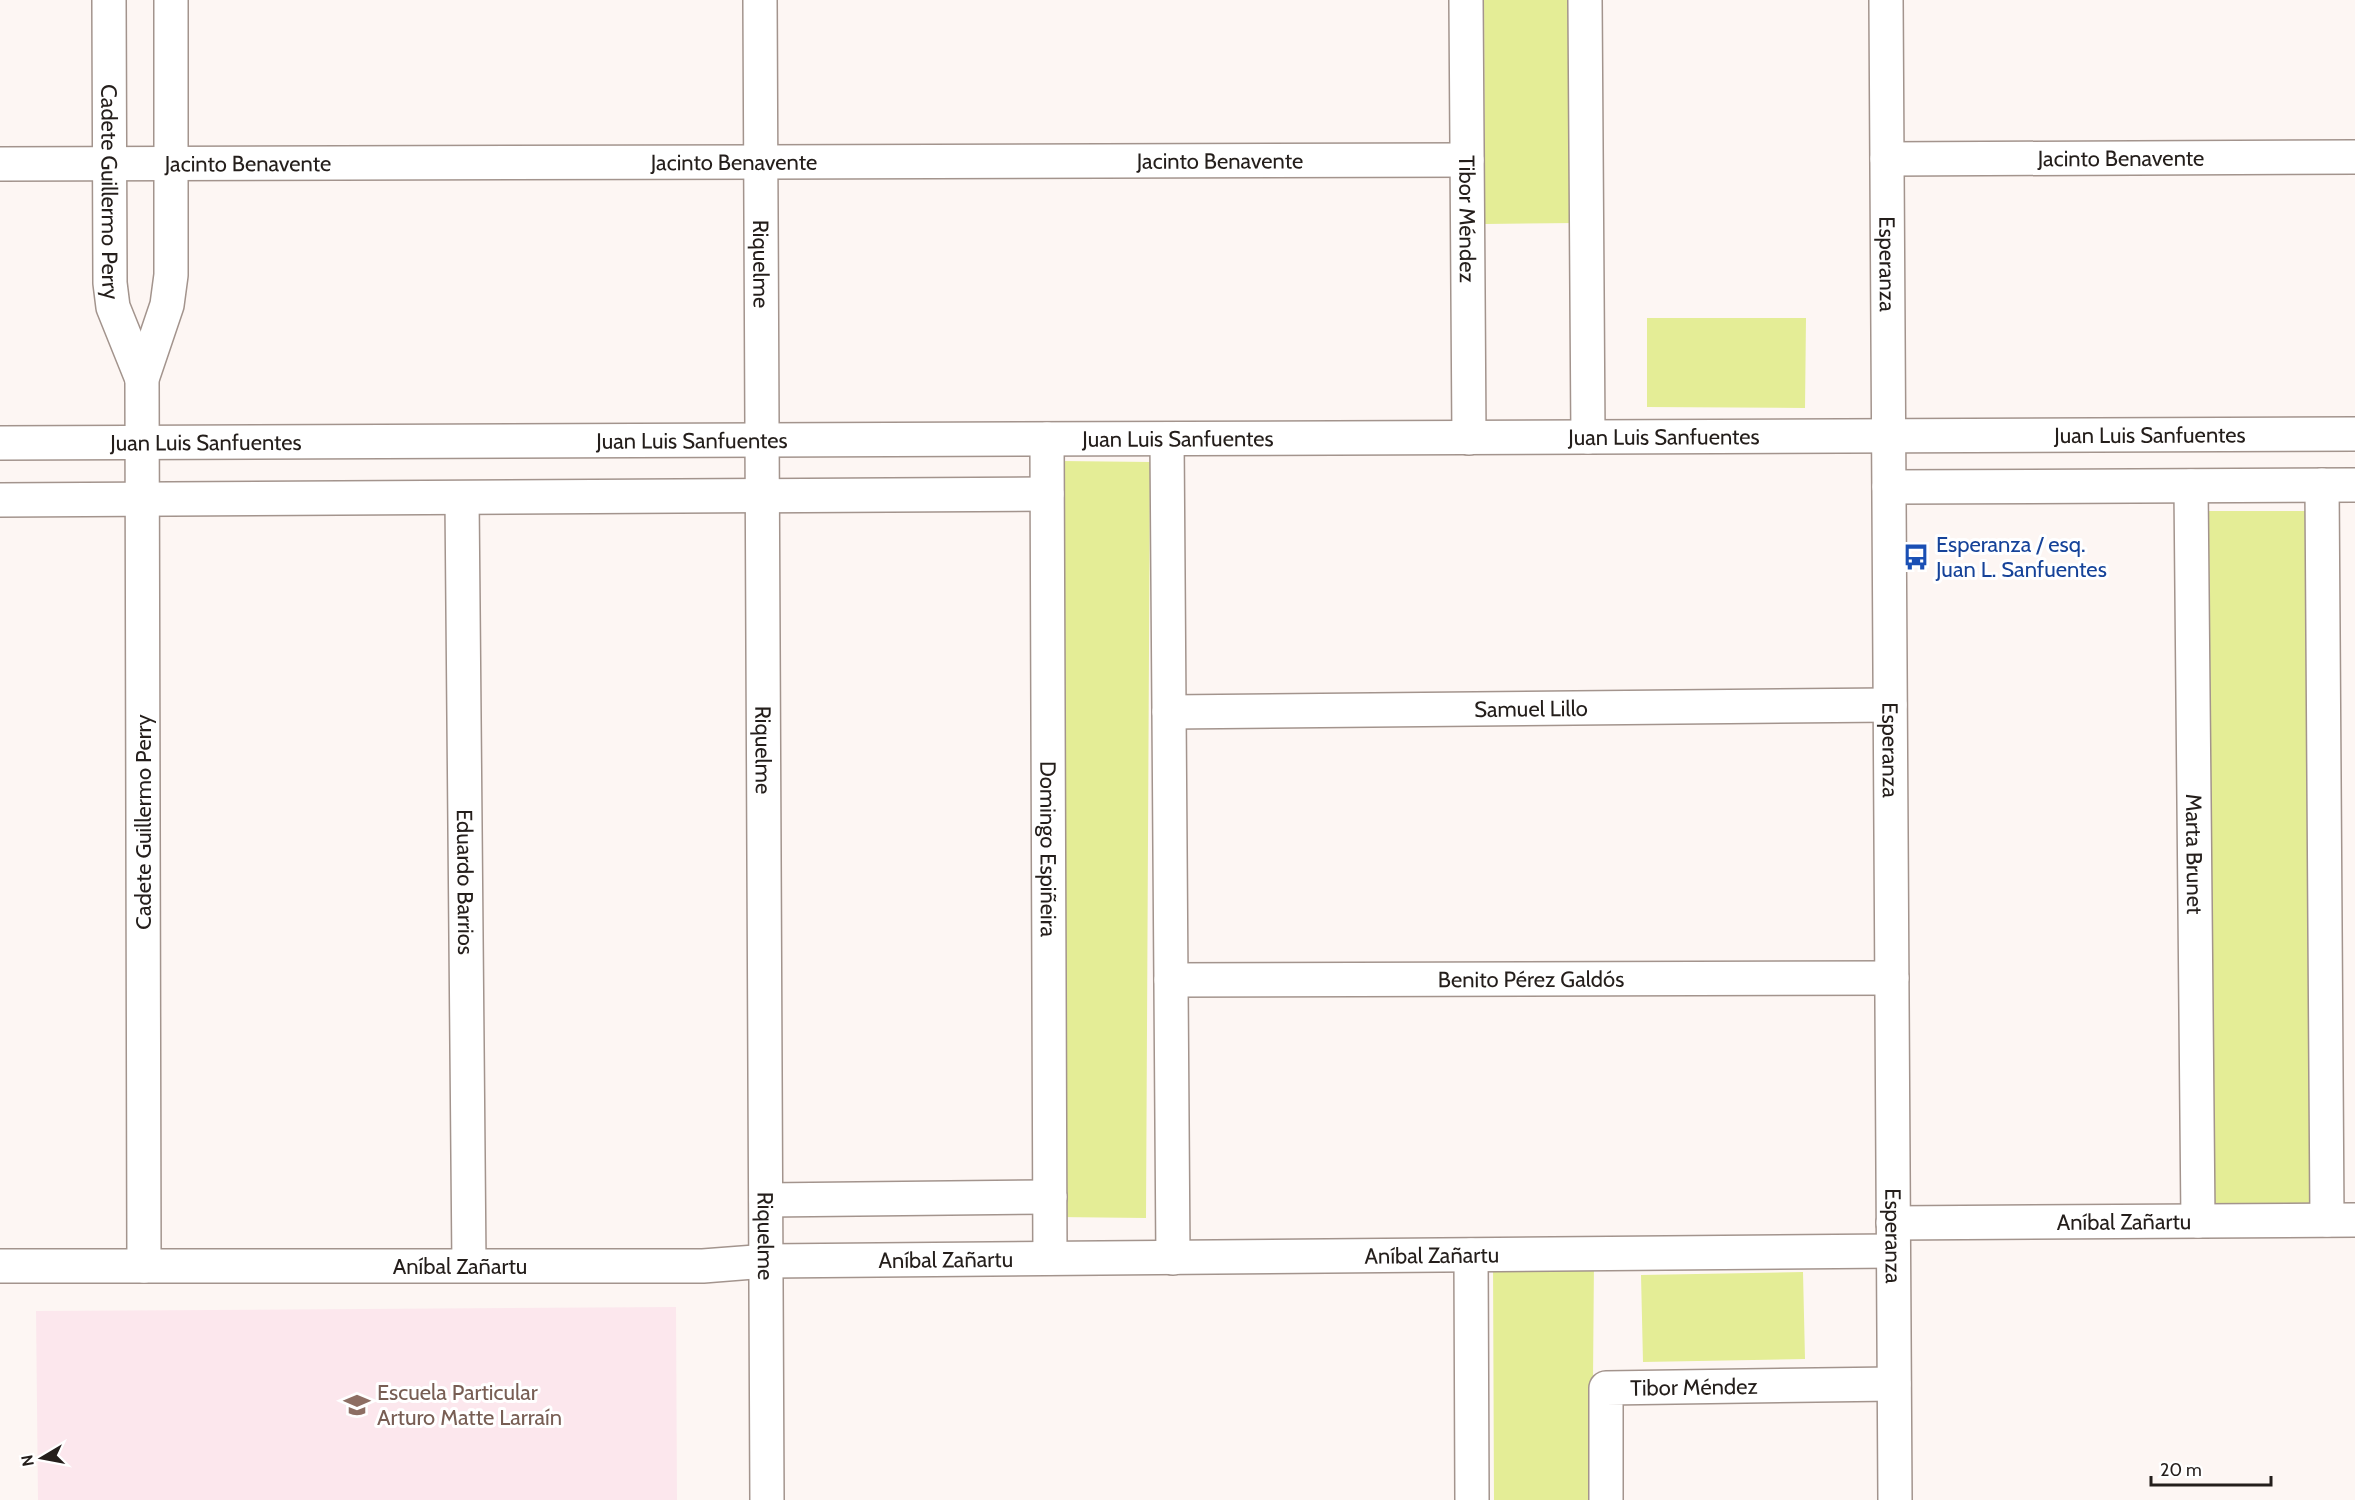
<svg xmlns="http://www.w3.org/2000/svg" width="2355" height="1500" viewBox="0 0 2355 1500" font-family="Cabin,sans-serif">
  <rect width="100%" height="100%" fill="#fdf6f3"/>
  <path fill="#fce7ed" d="M676,1307L677,1500H38L36,1311Z"/>
  <path fill="#e4ed96" d="M1484,0H1574L1575,223L1485,224Z
    M1647,318H1806L1805,408L1647,407Z
    M1062,461L1150,462L1146,1218L1058,1217Z
    M2204,511H2306L2310,1206H2207Z
    M1493,1260H1594L1592,1500H1494Z
    M1803,1272L1805,1359L1643,1362L1641,1275Z"/>
  <g fill="none" stroke-linecap="round" stroke-linejoin="round">
    <g stroke="#a3948d" stroke-width="36">
      <g id="minor">
        <path id="s1" d="M109,0L110,283L113,307L142,379"/>
        <path id="s2" d="M760,0L767,1500"/>
        <path id="s3" d="M1466,0L1469,438"/>
        <path d="M1585,0L1588,437"/>
        <path id="s4" d="M1887,159L2355,157"/>
        <path id="s5" d="M0,164L1467,160"/>
        <path id="s6" d="M1047,439L1050,1258"/>
        <path d="M1167,439L1173,1258"/>
        <path id="s7" d="M0,443L2355,434"/>
        <path d="M2322,485L2327,1220"/>
        <path id="s8" d="M2191,486L2198,1221"/>
        <path d="M1889,487L2355,485"/>
        <path id="s9" d="M462,498L469,1265"/>
        <path d="M0,500L1047,494"/>
        <path id="s10" d="M1169,712L1890,705"/>
        <path id="s11" d="M1171,980L1892,978"/>
        <path d="M766,1200L1050,1197"/>
        <path id="s12" d="M1893,1223L2355,1220"/>
        <path d="M1471,1255L1472,1500"/>
        <path id="s13" d="M0,1266H703L767,1261L1893,1251"/>
        <path d="M144,1266L142,379L167,305L171,275V0"/>
        <path id="s14" d="M1606,1500V1388L1894,1384"/>
      </g>
    </g>
    <g stroke="#a3948d" stroke-width="36">
      <g id="tertiary">
        <path id="s15" d="M1886,0L1895,1500"/>
      </g>
    </g>
    <use href="#minor" stroke="#fff" stroke-width="33"/>
    <use href="#tertiary" stroke="#fff" stroke-width="33"/>
  </g>
  <defs>
    <g id="bus-bare" transform="scale(2.07)"><path d="M-5-6H5V4H4V6H2V4H-2V6H-4V4H-5ZM-3.5-4V0h7V-4ZM-3.5 1.2v1.5H-2V1.2ZM2 1.2v1.5H3.5V1.2Z" fill="#1a4fb4" stroke="#fff" stroke-width="2.5" paint-order="stroke"/></g>
    <g id="school-bare" transform="scale(2.07)"><path d="M0-5L7-2L0 1L-7-2ZM-4 1L0 2.5L4 1V4Q0 6-4 4Z" fill="#8d6e63" stroke="#fff" stroke-width="2.5" paint-order="stroke"/></g>
  </defs>
  <g fill-rule="evenodd">
    <use href="#bus-bare" x="1916" y="557"/>
    <use href="#school-bare" x="357" y="1405"/>
  </g>
  <g text-anchor="middle" stroke-width="6" stroke-linejoin="round" paint-order="stroke">
    <g font-size="22" fill="#241e1b" stroke="#fff">
      <text dy="8" stroke="none"><textPath href="#s4" startOffset="234">Jacinto Benavente</textPath></text>
      <text dy="8" stroke="none"><textPath href="#s5" startOffset="1220">Jacinto Benavente</textPath></text>
      <text dy="8" stroke="none"><textPath href="#s5" startOffset="734">Jacinto Benavente</textPath></text>
      <text dy="8" stroke="none"><textPath href="#s5" startOffset="248">Jacinto Benavente</textPath></text>
      <text dy="8" stroke="none"><textPath href="#s1" startOffset="192">Cadete Guillermo Perry</textPath></text>
      <text dy="8" stroke="none"><textPath href="#s3" startOffset="219">Tibor Méndez</textPath></text>
      <text dy="8" stroke="none"><textPath href="#s2" startOffset="264">Riquelme</textPath></text>
      <text dy="8" stroke="none"><textPath href="#s15" startOffset="264">Esperanza</textPath></text>
      <text dy="8" stroke="none"><textPath href="#s7" startOffset="2150">Juan Luis Sanfuentes</textPath></text>
      <text dy="8" stroke="none"><textPath href="#s7" startOffset="1664">Juan Luis Sanfuentes</textPath></text>
      <text dy="8" stroke="none"><textPath href="#s7" startOffset="1178">Juan Luis Sanfuentes</textPath></text>
      <text dy="8" stroke="none"><textPath href="#s7" startOffset="692">Juan Luis Sanfuentes</textPath></text>
      <text dy="8" stroke="none"><textPath href="#s7" startOffset="206">Juan Luis Sanfuentes</textPath></text>
      <text dy="8" stroke="none"><textPath href="#s10" startOffset="362">Samuel Lillo</textPath></text>
      <text dy="8" stroke="none"><textPath href="#s2" startOffset="750">Riquelme</textPath></text>
      <text dy="8" stroke="none"><textPath href="#s15" startOffset="750">Esperanza</textPath></text>
      <text transform="translate(143 822) rotate(-90)" y="8">Cadete Guillermo Perry</text>
      <text dy="8" stroke="none"><textPath href="#s6" startOffset="410">Domingo Espiñeira</textPath></text>
      <text dy="8" stroke="none"><textPath href="#s8" startOffset="368">Marta Brunet</textPath></text>
      <text dy="8" stroke="none"><textPath href="#s9" startOffset="384">Eduardo Barrios</textPath></text>
      <text dy="8" stroke="none"><textPath href="#s11" startOffset="360">Benito Pérez Galdós</textPath></text>
      <text dy="8" stroke="none"><textPath href="#s12" startOffset="231">Aníbal Zañartu</textPath></text>
      <text dy="8" stroke="none"><textPath href="#s2" startOffset="1236">Riquelme</textPath></text>
      <text dy="8" stroke="none"><textPath href="#s15" startOffset="1236">Esperanza</textPath></text>
      <text dy="8" stroke="none"><textPath href="#s13" startOffset="1432">Aníbal Zañartu</textPath></text>
      <text dy="8" stroke="none"><textPath href="#s13" startOffset="946">Aníbal Zañartu</textPath></text>
      <text dy="8" stroke="none"><textPath href="#s13" startOffset="460">Aníbal Zañartu</textPath></text>
      <text dy="8" stroke="none"><textPath href="#s14" startOffset="200">Tibor Méndez</textPath></text>
    </g>
    <g font-size="22" fill="#164399" stroke="#fff" text-anchor="start">
      <text x="1936" y="552">Esperanza / esq.<tspan x="1936" dy="25">Juan L. Sanfuentes</tspan></text>
    </g>
    <g font-size="22" fill="#785e54" stroke="#fff" text-anchor="start">
      <text x="377" y="1400">Escuela Particular<tspan x="377" dy="25">Arturo Matte Larraín</tspan></text>
    </g>
  </g>
  <g transform="translate(42 1458) rotate(260)" stroke="#ffffff" stroke-width="4.5" paint-order="stroke">
  <path d="M0-4.5L10 22L0 15L-10 22Z" fill="#241e1b"/>
  <text y="-9" font-size="16" font-weight="bold" text-anchor="middle" fill="#241e1b">N</text>
  </g>
  <path d="M2151 1476v9h120v-9" fill="none" stroke="#241e1b" stroke-width="3"/>
  <text x="2160" y="1476" font-size="18" fill="#241e1b" stroke="#ffffff" stroke-width="4.5" paint-order="stroke">20 m</text>
</svg>
